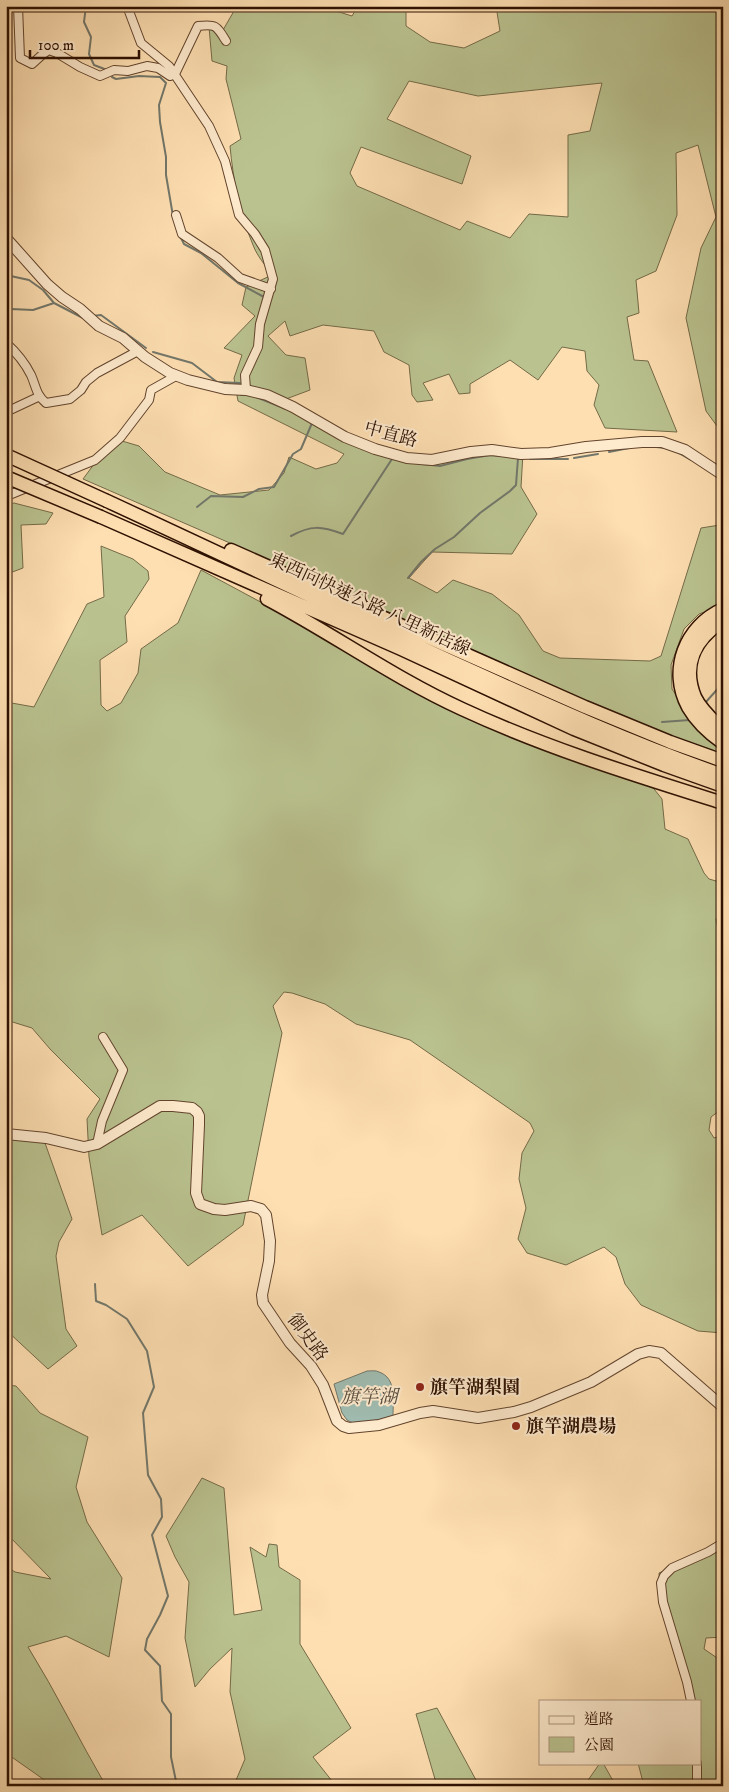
<svg xmlns="http://www.w3.org/2000/svg" width="729" height="1792" viewBox="0 0 729 1792" font-family="'IM FELL DW Pica','Noto Serif TC',serif">
  <rect width="100%" height="100%" fill="#fedfb2"/>
  <filter id="stains"><feTurbulence type="fractalNoise" baseFrequency=".004" numOctaves="4"/><feColorMatrix values="0 0 0 0 .2 0 0 0 0 .09 0 0 0 0 .02 0 0 0 .5 -.17"/></filter>
  <radialGradient id="worn" r=".72"><stop offset=".6" stop-color="#630" stop-opacity="0"/><stop offset="1" stop-color="#630" stop-opacity=".3"/></radialGradient>
  <path fill="#bac390" stroke="#746a48" fill-rule="evenodd" d="M230,6H320L352,16L358,6H406V26L430,42L464,48L500,31L496,6H723V422L717,426L706,411L686,318L701,248L716,217L698,145L676,153L677,215L656,271L636,280L639,313L627,317L634,360L648,361L677,432L605,428L594,405L599,385L587,371L585,351L562,347L538,380L510,360L470,384V393L459,394L449,374L423,383L433,400L417,402L412,395L409,365L384,352L374,331L323,325L290,336L285,321L268,336L286,355L305,358L310,390L286,399L339,431L399,453L437,457L523,453L521,487L537,514L512,554L432,552L409,578L437,593L453,580L492,594L519,615L543,651L560,658L650,661L661,656L701,528L720,525L723,515V605L699,614L684,629L671,665L672,689L695,723L723,748V761L530,680L402,618L83,479L103,452L122,441L139,446L165,472L220,495L269,490L284,473L289,457L316,469L337,463L344,454L238,401L234,378L242,355L224,348L255,316L242,305L246,287L272,275C266,266 257,256 253,245C240,214 233,180 230,146L241,139L226,79L227,66L212,61L209,27L223,30L234,11ZM409,81L478,96L602,83L590,131L568,135V217L529,214L510,238L467,221L460,230L357,186L350,173L361,147L462,184L471,156L387,119Z
    M14,503L53,513L46,524L21,525L23,568L7,574L6,505Z
    M101,546L133,559L148,571L149,579L125,616L127,642L100,660L101,705L107,711L121,703L138,673L141,649L178,623L201,570L512,737L650,784L662,799L665,829L688,839L704,873L709,879L723,883V916L716,919L720,942L723,943V1108L711,1117L709,1130L714,1138L723,1135V1333L698,1331L641,1305L625,1284L616,1257L604,1247L566,1265L527,1253L518,1239L526,1208L519,1179L522,1153L534,1131L530,1123L410,1040L356,1024L325,1004L292,993L284,992L273,1006L282,1033L243,1225L188,1266L142,1215L102,1235L89,1157L87,1119L100,1099L50,1049L32,1028L6,1020V702L34,707L87,604L104,597Z
    M6,1137L45,1143L72,1219L59,1242L56,1256L66,1329L77,1346L48,1369L6,1330Z
    M6,1385L16,1386L40,1413L88,1437L76,1487L87,1522L122,1578L109,1657L66,1636L28,1647C56,1692 79,1740 106,1786H53L6,1753V1566L15,1572L51,1579L6,1533Z
    M202,1478L224,1488L234,1615L262,1610L250,1547L266,1557L269,1544L277,1545L279,1567L300,1580V1644L351,1728L313,1757L336,1786H303L305,1783L234,1785L245,1759L230,1692L232,1648L210,1669L195,1687L185,1638L189,1582L175,1557L166,1536Z
    M723,1546V1637L706,1638L704,1649L723,1662V1786H644L638,1763H700V1701H689L661,1595L659,1573Z
    M437,1708L476,1780L484,1786H437L416,1714Z
    M600,1763H603L616,1786H584Z"/>
  <path fill="#a0bcb1" stroke="#72776b" d="M367,1371C371,1371 376,1370 379,1372C397,1378 393,1401 393,1416L386,1419L353,1423L347,1420L342,1413L334,1384Z"/>
  <g fill="none" stroke-linecap="round" stroke-linejoin="round">
    <path stroke="#72776b" stroke-width="2" d="M86,6L84,22L91,37L89,54L94,65L107,70
      M112,77L116,79L139,76L160,77L166,83L159,105L160,122L166,157V175L173,216
      M180,236L184,244L201,253L238,283L264,297
      M6,275L29,280L43,290L54,303L83,318
      M6,311L11,309L33,310L54,303
      M92,316L101,315L146,348
      M153,352L192,363L217,382L240,383
      M241,395H249
      M256,397L286,409
      M656,447L666,448
      M609,452L629,448
      M677,452L691,460
      M574,458L598,454
      M530,459H568
      M422,464L440,466L467,459L490,455L503,456
      M197,507L211,496L243,497L259,489L274,487L293,454L301,449L312,423
      M291,536C311,525 321,526 343,534L392,459
      M408,578L421,562L435,549L454,537L480,513L510,491L516,485L518,458
      M705,703L723,683
      M662,722L690,720
      M95,1284L96,1301L106,1305L127,1319L147,1351L154,1387L143,1413L148,1475L161,1499L162,1517L152,1535L168,1596L160,1615L147,1639L145,1650L160,1666L162,1701L171,1714V1757L177,1786"/>
    <g stroke="#62442d" stroke-width="10">
      <path id="minor" d="M18,6L20,58L32,64L43,54L49,50L57,53L80,67L100,76L114,70L128,71L147,66L158,68L170,76L175,74L198,26C216,24 216,25 226,41
        M127,6L141,43L169,66L209,126L225,161L239,215L255,234L265,250L273,279L260,324L258,347L245,375L246,390
        M176,215L182,234L218,258L240,278L271,289
        M6,343C16,352 25,363 31,375C36,386 36,395 46,403L70,399L81,390L86,382L97,373L138,351
        M6,412L38,397
        M6,499L9,495L95,460L120,438L149,400L151,390L176,376L179,377
        M97,1144L102,1121L123,1070L103,1037
        M691,1701L687,1682L663,1602L661,1583L664,1576L672,1568L708,1552L723,1543
        M697,1786V1763"/>
    </g>
    <g stroke="#62442d" stroke-width="12">
      <path id="tertiary" d="M6,238L47,284L62,297L80,309L99,326L123,338L145,357L170,373L188,380L225,389L246,390L267,395L293,407L345,437L375,449L407,458L432,460L471,452L492,450L521,454L550,453L586,447L642,442H662L685,450L723,475
        M6,1134L46,1138L84,1147L97,1144L160,1106H173L192,1108L197,1112L199,1116V1125L196,1193L200,1204L214,1209L225,1210L251,1206L261,1209L266,1215L270,1241L269,1261L262,1295L263,1303L290,1343L311,1366L323,1385L337,1421L343,1426L349,1428L379,1425L420,1413L433,1411L478,1418L514,1412L531,1407L591,1382L638,1354L649,1351L661,1353L723,1407"/>
    </g>
    <g stroke="#2e1001" stroke-width="15">
      <path id="trunk" d="M107,501C226,556 345,613 464,667C550,706 634,744 723,775
        M101,517L401,649L574,729L664,765L723,786
        M231,550L585,707L670,742L723,761
        M267,599C333,634 394,678 462,709C546,748 634,775 723,803
        M723,609C685,626 668,670 688,707C696,721 710,734 723,743
        M723,621C695,639 682,665 695,697C701,710 713,720 723,730"/>
    </g>
    <use href="#minor" stroke="#feeacd" stroke-width="8"/>
    <use href="#tertiary" stroke="#feeacd" stroke-width="10"/>
    <use href="#trunk" stroke="#fedfb2" stroke-width="12"/>
    <g stroke="#2e1001" stroke-width="15" stroke-linecap="butt">
      <path id="trunk-bridge" d="M6,455L107,501
        M6,477L101,517"/>
    </g>
    <use href="#trunk-bridge" stroke="#fedfb2" stroke-width="12"/>
  </g>
  <g fill="#8f2418" stroke="#feeacd" stroke-width="2">
    <circle cx="420" cy="1387" r="5"/>
    <circle cx="516" cy="1426" r="5"/>
  </g>
  <g text-anchor="middle" stroke-width="4" stroke-linejoin="round" paint-order="stroke">
    <g font-size="18" fill="#2e1001" stroke="#feeacd">
      <text transform="translate(391 434) rotate(15)" y="6">中直路</text>
      <text transform="translate(370 604) rotate(25)" y="6">東西向快速公路 八里新店線</text>
      <text transform="translate(308 1337) rotate(53)" y="6">御史路</text>
    </g>
    <g font-size="18" font-weight="bold" fill="#2e1001" stroke="#feeacd" text-anchor="start">
      <text x="430" y="1393">旗竿湖梨園</text>
      <text x="526" y="1432">旗竿湖農場</text>
    </g>
    <g font-size="19" font-style="italic" fill="#564c3f" stroke="#feeacd">
      <text x="369" y="1403">旗竿湖</text>
    </g>
  </g>
  <rect width="729" height="1792" fill="none" stroke="#fedfb2" stroke-width="25"/>
  <rect x="8" y="8" width="714" height="1777" fill="none" stroke="#2e1001" stroke-width="2.5"/>
  <rect x="12" y="12" width="704" height="1767" fill="none" stroke="#2e1001"/>
  <rect x="539" y="1700" width="162" height="65" fill="#feeacd" stroke="#ab937b"/>
  <rect x="549" y="1716" width="25" height="8" fill="#feeacd" stroke="#ab937b"/>
  <text x="584" y="1724" font-size="15" fill="#2e1001">道路</text>
  <rect x="549" y="1737" width="25" height="15" fill="#bac390" stroke="#ab937b"/>
  <text x="584" y="1750" font-size="15" fill="#2e1001">公園</text>
  <path d="M30 50v8h109v-8" fill="none" stroke="#2e1001" stroke-width="2.5"/>
  <text x="38" y="50" font-size="15" fill="#2e1001" stroke="#feeacd" stroke-width="4" paint-order="stroke">100 m</text>
  <rect width="100%" height="100%" filter="url(#stains)"/>
  <rect width="100%" height="100%" fill="url(#worn)"/>
</svg>
